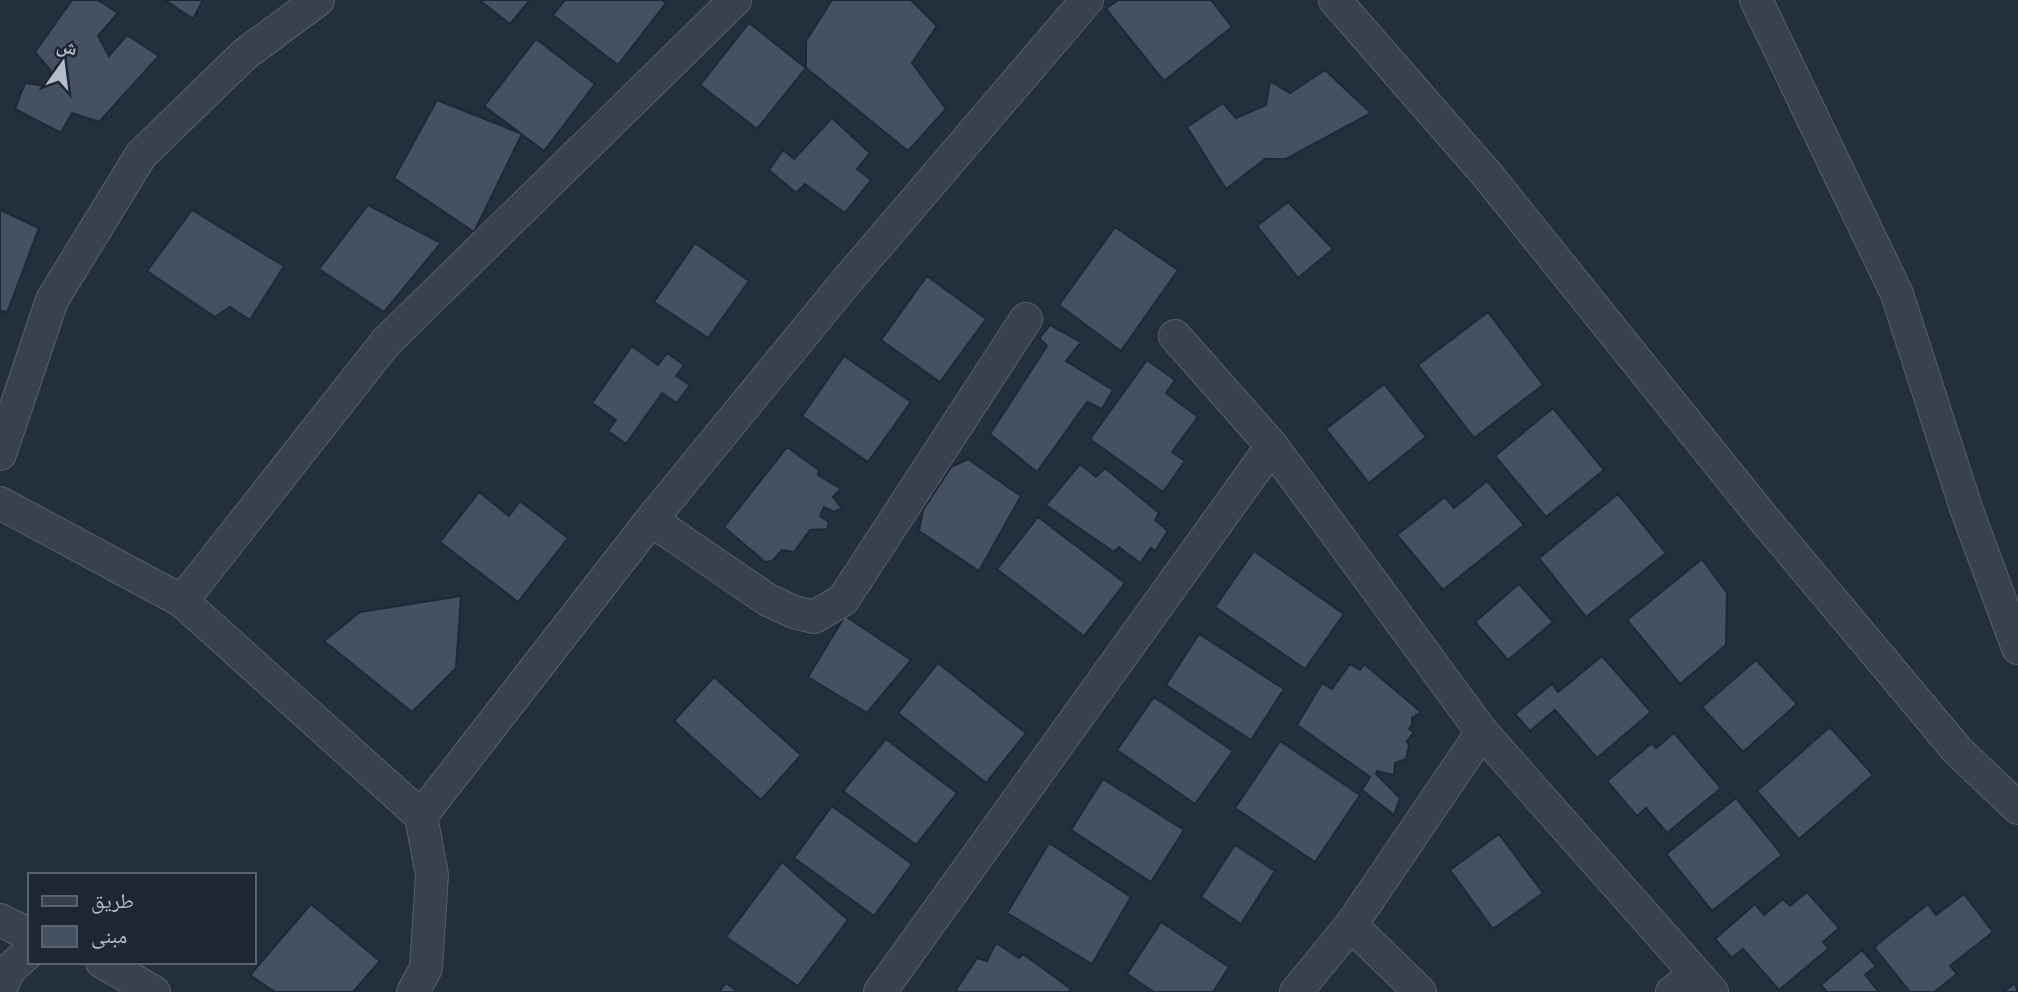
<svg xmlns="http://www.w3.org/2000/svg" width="2018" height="992" viewBox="0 0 2018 992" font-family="'Source Sans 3','Noto Naskh Arabic',sans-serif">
  <rect width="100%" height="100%" fill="#242f3e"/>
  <path fill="#455162" stroke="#1f2835" stroke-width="2" d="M72,0H98L118,13L98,36L109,56L127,35L159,56L99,122L72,113L61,133L15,109L25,83L47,86L51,71L35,52Z
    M165,0H203L193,19Z
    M479,0H530L510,24Z
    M565,0H662L666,3L618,65L553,15Z
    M832,0H911L937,26L912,63L946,109L908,151L806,68V41Z
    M1118,0H1211L1232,27L1164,81L1106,9Z
    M749,23L806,68L757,129L700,85Z
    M536,39L595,84L544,151L484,106Z
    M1325,70L1371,113L1286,159H1265L1226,189L1187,127L1223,103L1236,118L1266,105L1270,81L1290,93Z
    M437,100L522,134L474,232L394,178Z
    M832,118L870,153L857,169L871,180L845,213L805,184L796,193L769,170L783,150L794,159Z
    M1288,202L1333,249L1298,278L1257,226Z
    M368,205L441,243L384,312L319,269Z
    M0,210L39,228L7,313L0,310Z
    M192,210L284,266L250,320L230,307L215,317L147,271Z
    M1115,227L1178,270L1121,351L1059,305Z
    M695,243L749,281L708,338L654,302Z
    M927,276L986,319L940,382L881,340Z
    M1488,312L1543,385L1474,438L1418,365Z
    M1050,325L1081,342L1066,361L1113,390L1102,409L1087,402L1037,472L990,434L1047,346L1039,338Z
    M632,346L658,365L667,353L684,365L676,376L690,385L677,403L662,393L626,444L608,431L616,420L592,403Z
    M844,356L911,402L868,462L802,416Z
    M1147,360L1175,380L1166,393L1198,417L1172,452L1185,461L1163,492L1090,439Z
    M1384,384L1426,437L1369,483L1326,429Z
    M1553,408L1604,470L1546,517L1495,456Z
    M787,447L819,470L818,475L841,489L833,497L842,508L834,512L824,507L820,516L829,522L827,529L810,530L794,552L782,550L772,561L765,562L724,527Z
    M968,459L1021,496L979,571L919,531L923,510L951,467Z
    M1080,464L1096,477L1105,468L1159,513L1155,520L1168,531L1155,551L1151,548L1140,563L1119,547L1114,552L1046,505Z
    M1487,481L1524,525L1443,590L1397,535L1445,497L1454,508Z
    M479,492L509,516L520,501L568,538L518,602L440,542Z
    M1618,494L1666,553L1586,617L1539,558Z
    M1038,517L1125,583L1084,636L997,569Z
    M1254,551L1344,614L1305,669L1215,607Z
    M1702,559L1727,593L1726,645L1680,684L1627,620Z
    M1519,584L1553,622L1508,660L1475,622Z
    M461,596L456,668L412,712L324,641L360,612Z
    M845,616L911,660L867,713L808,677Z
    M1199,634L1284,689L1251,740L1166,685Z
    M1602,656L1651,712L1597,758L1555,710L1530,731L1515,714L1552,684L1558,692Z
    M1756,660L1797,704L1743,752L1702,707Z
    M938,663L1026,733L986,783L898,713Z
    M1350,664L1360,670L1364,664L1421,712L1412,718V725L1409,729L1414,732L1407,741L1409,746L1406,759L1395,763L1394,775L1377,771L1376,774L1400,798L1394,815L1362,790L1370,777L1297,725L1322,683L1332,689Z
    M714,677L801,755L761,800L674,721Z
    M1154,697L1233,751L1195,804L1117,750Z
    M1830,727L1873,775L1799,839L1757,791Z
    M1674,733L1721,788L1667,833L1646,808L1637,816L1607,781L1652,743L1656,748Z
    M886,739L957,793L916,845L843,791Z
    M1280,741L1360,795L1315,862L1235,808Z
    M1103,779L1184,830L1151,882L1071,830Z
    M1736,798L1782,855L1712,911L1666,854Z
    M832,806L912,864L874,916L794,858Z
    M1499,834L1543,893L1493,929L1450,870Z
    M1049,843L1131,897L1092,964L1007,913Z
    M1235,845L1275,871L1241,924L1201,897Z
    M782,862L848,920L798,986L726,937Z
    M1807,892L1839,928L1823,942L1829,948L1779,990L1743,949L1732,958L1715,939L1755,904L1764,915L1783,899L1790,906Z
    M1964,894L1993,932L1950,966L1957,974L1934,992H1910L1874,947L1928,904L1936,915Z
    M311,904L380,961L353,992H275L250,975Z
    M1161,922L1229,967L1213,992H1154L1127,974Z
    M996,943L1019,958L1023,954L1071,989L1069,992H959L956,990L977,958L987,961Z
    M1862,950L1876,966L1865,975L1879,992H1827L1821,985Z
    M726,983L738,992H719Z
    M2015,983L2018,992H2003Z"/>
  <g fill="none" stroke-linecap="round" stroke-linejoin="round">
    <g stroke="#565f6c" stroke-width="34">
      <path id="street" d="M1335,0L1489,177L1759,513L1958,751L2018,808
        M1756,0L1897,294L1966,508L2018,648
        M1175,336L1272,446L1482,732L1712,992
        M0,454L52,300L141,155L245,54L318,0
        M0,503L182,601L421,816L651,520L845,283L1087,0
        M651,520L768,600L794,612L814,617L843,600L1026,319
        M182,601L386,342L735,0
        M0,920L30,935
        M1351,925L1420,992
        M102,962L154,992
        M0,990L9,970L30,951
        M413,992L426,968L432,875L421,816
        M880,992L1272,446
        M1296,992L1351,925L1482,732
        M1672,992L1696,974"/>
    </g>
    <use href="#street" stroke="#38414e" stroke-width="32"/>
  </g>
  <rect x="28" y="873" width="228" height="91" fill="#1d2633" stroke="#59626f" stroke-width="2"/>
  <rect x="42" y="896" width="35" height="10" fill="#38414e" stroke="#59626f" stroke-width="2"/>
  <text x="91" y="908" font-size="21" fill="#b4bcc9">طريق</text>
  <rect x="42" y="926" width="35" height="21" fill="#455162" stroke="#59626f" stroke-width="2"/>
  <text x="91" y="943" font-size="21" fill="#b4bcc9">مبنى</text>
  <g transform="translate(63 63) rotate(14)" stroke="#1d2633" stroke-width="5" paint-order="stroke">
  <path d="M0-5L12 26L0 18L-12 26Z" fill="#b4bcc9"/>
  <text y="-10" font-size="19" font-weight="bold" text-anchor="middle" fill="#b4bcc9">ش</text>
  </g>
</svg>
